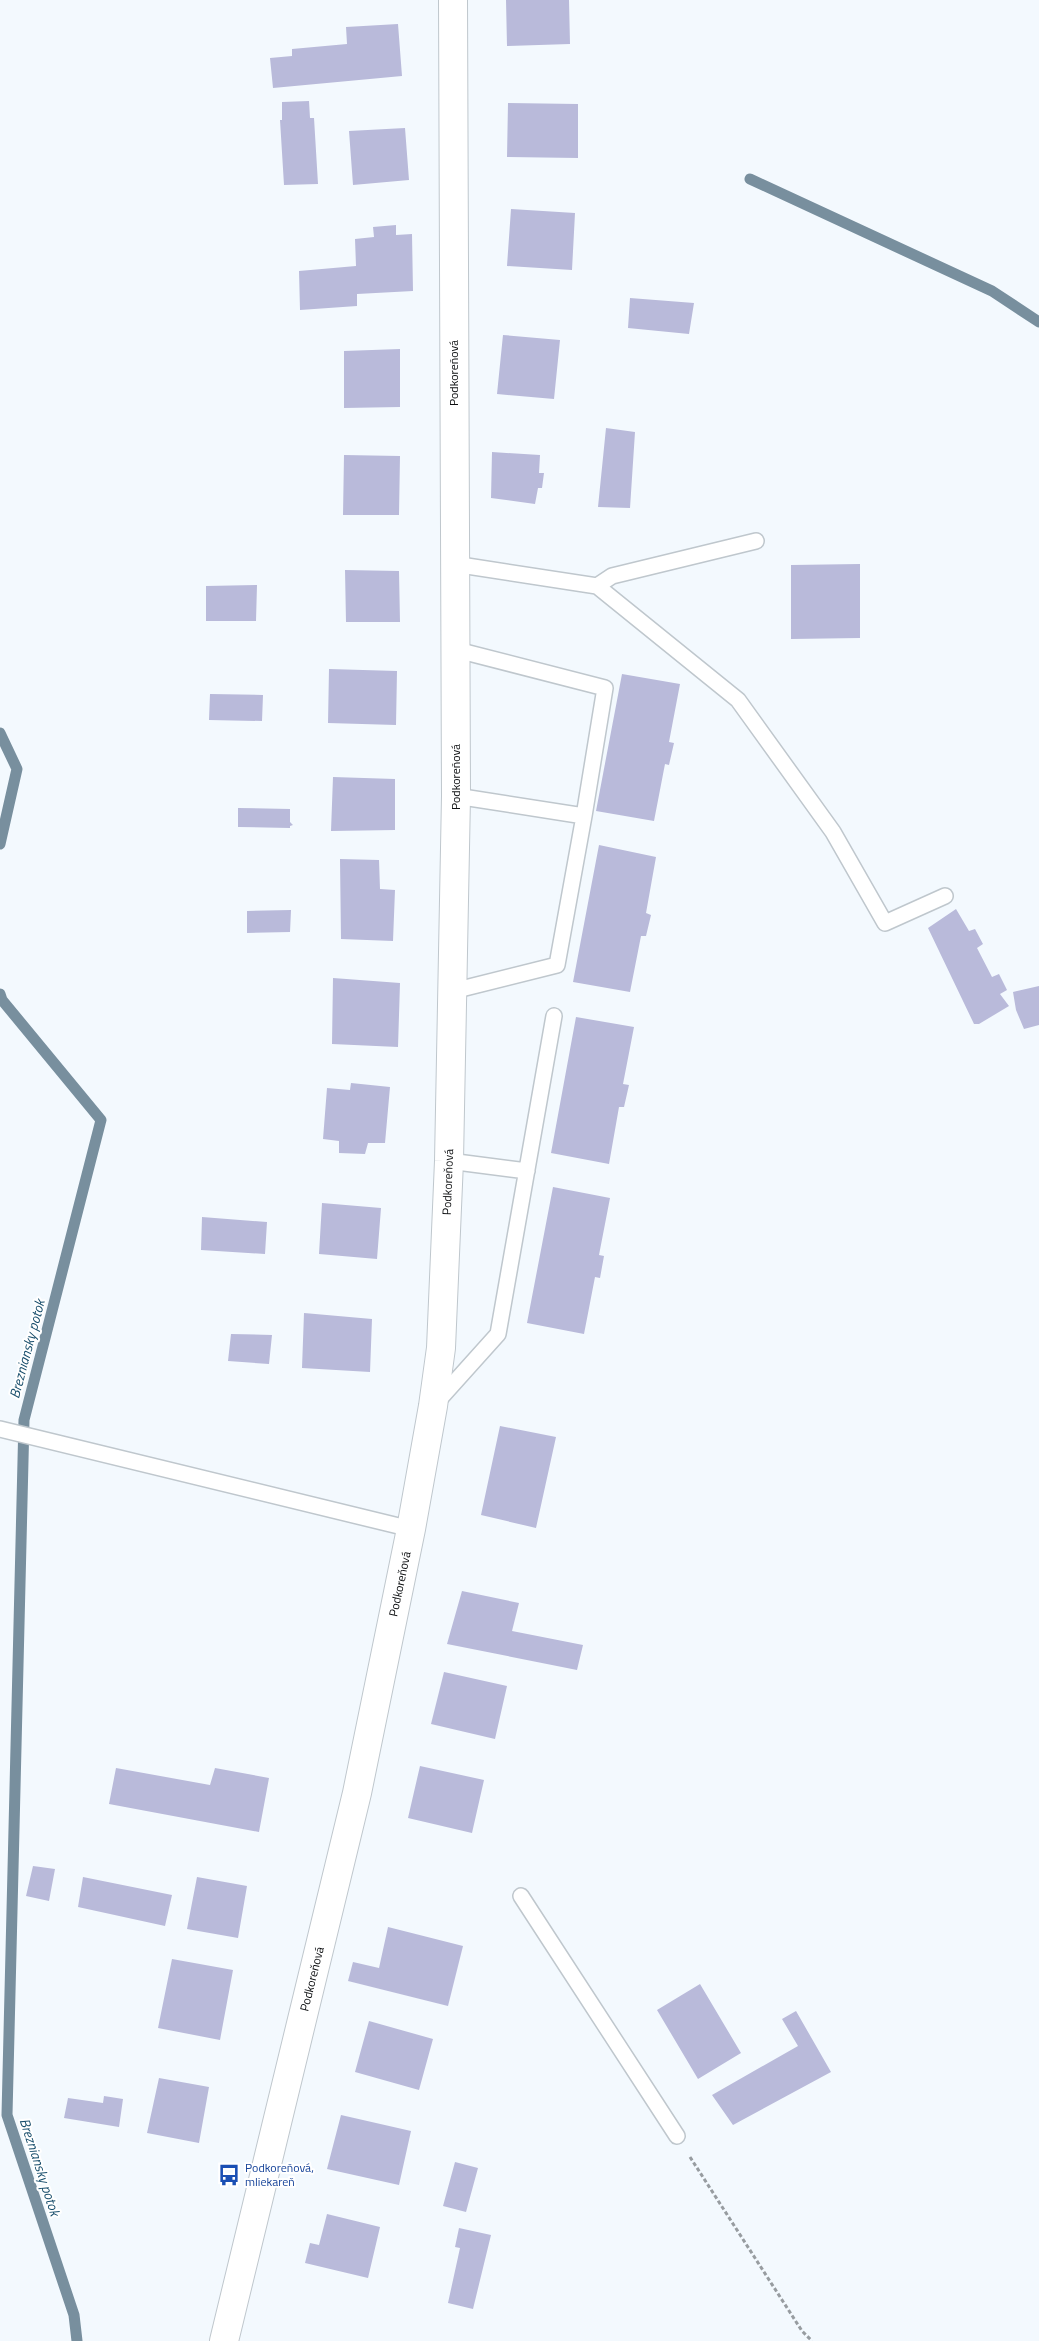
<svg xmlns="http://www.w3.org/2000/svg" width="1039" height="2341" viewBox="0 0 1039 2341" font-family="'Titillium Web',sans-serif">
  <rect width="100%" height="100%" fill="#f3f9fe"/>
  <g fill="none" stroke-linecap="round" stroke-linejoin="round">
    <path stroke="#788f9e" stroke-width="11" d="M750,179L992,291L1039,322
      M0,733L17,769L0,844
      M0,994L2,1000L101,1120L24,1420L7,2115L74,2315L77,2341"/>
  </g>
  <path fill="#b9bada" d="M506,0H569L570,44L507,46Z
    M398,24L402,76L273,88L270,58L292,56V49L347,44L346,27Z
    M309,101L310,118H314L318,184L284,185L280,120H282V102Z
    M508,103L578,104V158L507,157Z
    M405,128L409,180L353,185L349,131Z
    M511,209L575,213L572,270L507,266Z
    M396,225V235L412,234L413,291L357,294V306L300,310L299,271L356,266L355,239L374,237L373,227Z
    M630,298L694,303L689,334L628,328Z
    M503,335L560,340L554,399L497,394Z
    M400,349V407L344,408V351Z
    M606,428L635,432L630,508L598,507Z
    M492,452L540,455L539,473H544L542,488H538L535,504L491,498Z
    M344,455L400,456L399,515H343Z
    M860,564V638L791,639V565Z
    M345,570L399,571L400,622H346Z
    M257,585L256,621H206V586Z
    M329,669L397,671L396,725L328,723Z
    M622,674L680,684L669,742L674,743L669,765L665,764L654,821L596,811Z
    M210,694L263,695L262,721L209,720Z
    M333,777L395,779V830L331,831Z
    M238,808L290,809V822L293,825L290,826V828L238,827Z
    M599,845L656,857L646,913L651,915L646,936H641L630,992L573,982Z
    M340,859L379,860L380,889L395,890L393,941L341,939Z
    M956,909L969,931L975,929L983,944L977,948L992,977L999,974L1007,990L1000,994L1009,1006L979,1024H974L928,928Z
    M291,910L290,932L247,933V911Z
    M333,978L400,983L398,1047L332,1044Z
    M1039,986V1025L1024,1029L1016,1010L1013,992Z
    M576,1017L634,1027L623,1084L629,1085L624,1107H619L609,1164L551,1153Z
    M351,1083L390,1087L385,1143H368L365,1154L339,1153V1141L323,1139L327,1088L350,1090Z
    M553,1187L610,1198L599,1255L604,1256L600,1278L595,1277L584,1334L527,1323Z
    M322,1203L381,1208L377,1259L319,1254Z
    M202,1217L267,1222L265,1254L201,1250Z
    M304,1313L372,1319L370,1372L302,1368Z
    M231,1334L272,1335L269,1364L228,1361Z
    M500,1426L556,1437L536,1528L481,1515Z
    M462,1591L519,1603L512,1631L583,1645L577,1670L447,1644Z
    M444,1672L507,1686L495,1739L431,1724Z
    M420,1766L484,1780L472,1833L408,1818Z
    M116,1768L210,1785L215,1768L269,1778L259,1832L109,1804Z
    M33,1866L55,1869L49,1901L26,1896Z
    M83,1877L172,1895L165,1926L78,1907Z
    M197,1877L247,1886L238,1938L187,1929Z
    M388,1927L463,1946L448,2006L348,1981L353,1962L379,1968Z
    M172,1959L233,1970L220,2040L158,2028Z
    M700,1984L741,2053L698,2079L657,2010Z
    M796,2011L831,2072L733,2125L712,2095L798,2046L782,2019Z
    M369,2021L433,2039L419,2090L355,2072Z
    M159,2078L209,2087L199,2143L147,2133Z
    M104,2096L123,2099L119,2127L64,2118L68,2098L103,2103Z
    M341,2115L411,2131L399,2185L327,2169Z
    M455,2162L478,2168L466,2212L443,2206Z
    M327,2214L380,2227L368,2278L305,2263L310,2243L319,2245Z
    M459,2228L491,2235L473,2309L448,2303L460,2248L455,2247Z"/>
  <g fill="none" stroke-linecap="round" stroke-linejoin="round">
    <g stroke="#bfc7cd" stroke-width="18">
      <path id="service" d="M454,564L597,586L738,700L833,832L885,923L945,896
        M597,586L612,576L756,541
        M457,650L605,688L584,816
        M453,991L557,965L584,816L456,796
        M449,1161L527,1171
        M436,1403L498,1334L554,1016
        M0,1429L411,1529
        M521,1896L677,2136"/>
    </g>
    <g stroke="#bfc7cd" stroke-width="30">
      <path id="minor" d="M224,2341L357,1793L411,1529L433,1406L441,1348L449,1161L456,796L453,0"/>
    </g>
    <path stroke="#979ca0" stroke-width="3" stroke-dasharray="4 2.5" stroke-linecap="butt" d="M690,2157L802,2331L812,2341"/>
    <use href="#service" stroke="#fff" stroke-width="15"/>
    <use href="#minor" stroke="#fff" stroke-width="28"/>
  </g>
  <defs>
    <g id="bus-bare" transform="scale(1.725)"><path d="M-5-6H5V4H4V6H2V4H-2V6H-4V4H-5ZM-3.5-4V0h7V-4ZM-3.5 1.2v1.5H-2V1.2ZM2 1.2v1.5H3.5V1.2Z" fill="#1a4fb4" stroke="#fff" stroke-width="2.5" paint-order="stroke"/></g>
  </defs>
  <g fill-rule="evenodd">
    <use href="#bus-bare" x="229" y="2175"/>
  </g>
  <g text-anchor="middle" stroke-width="4" stroke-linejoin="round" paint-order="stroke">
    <g font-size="12" fill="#0c0e10" stroke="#fff">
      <text transform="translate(454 373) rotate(-90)" y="4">Podkoreňová</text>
      <text transform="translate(456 777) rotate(-90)" y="4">Podkoreňová</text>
      <text transform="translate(448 1182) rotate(-88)" y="4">Podkoreňová</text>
      <text transform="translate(400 1584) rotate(-78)" y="4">Podkoreňová</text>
      <text transform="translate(312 1979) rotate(-76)" y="4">Podkoreňová</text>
    </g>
    <g font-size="12" fill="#164399" stroke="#fff" text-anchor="start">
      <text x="245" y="2172">Podkoreňová,<tspan x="245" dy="14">mliekareň</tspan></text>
    </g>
    <g font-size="14" font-style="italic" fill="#174d6b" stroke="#fff">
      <text transform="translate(27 1349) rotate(-75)" y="5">Brezniansky potok</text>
      <text transform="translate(40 2167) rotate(72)" y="5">Brezniansky potok</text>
    </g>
  </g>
</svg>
